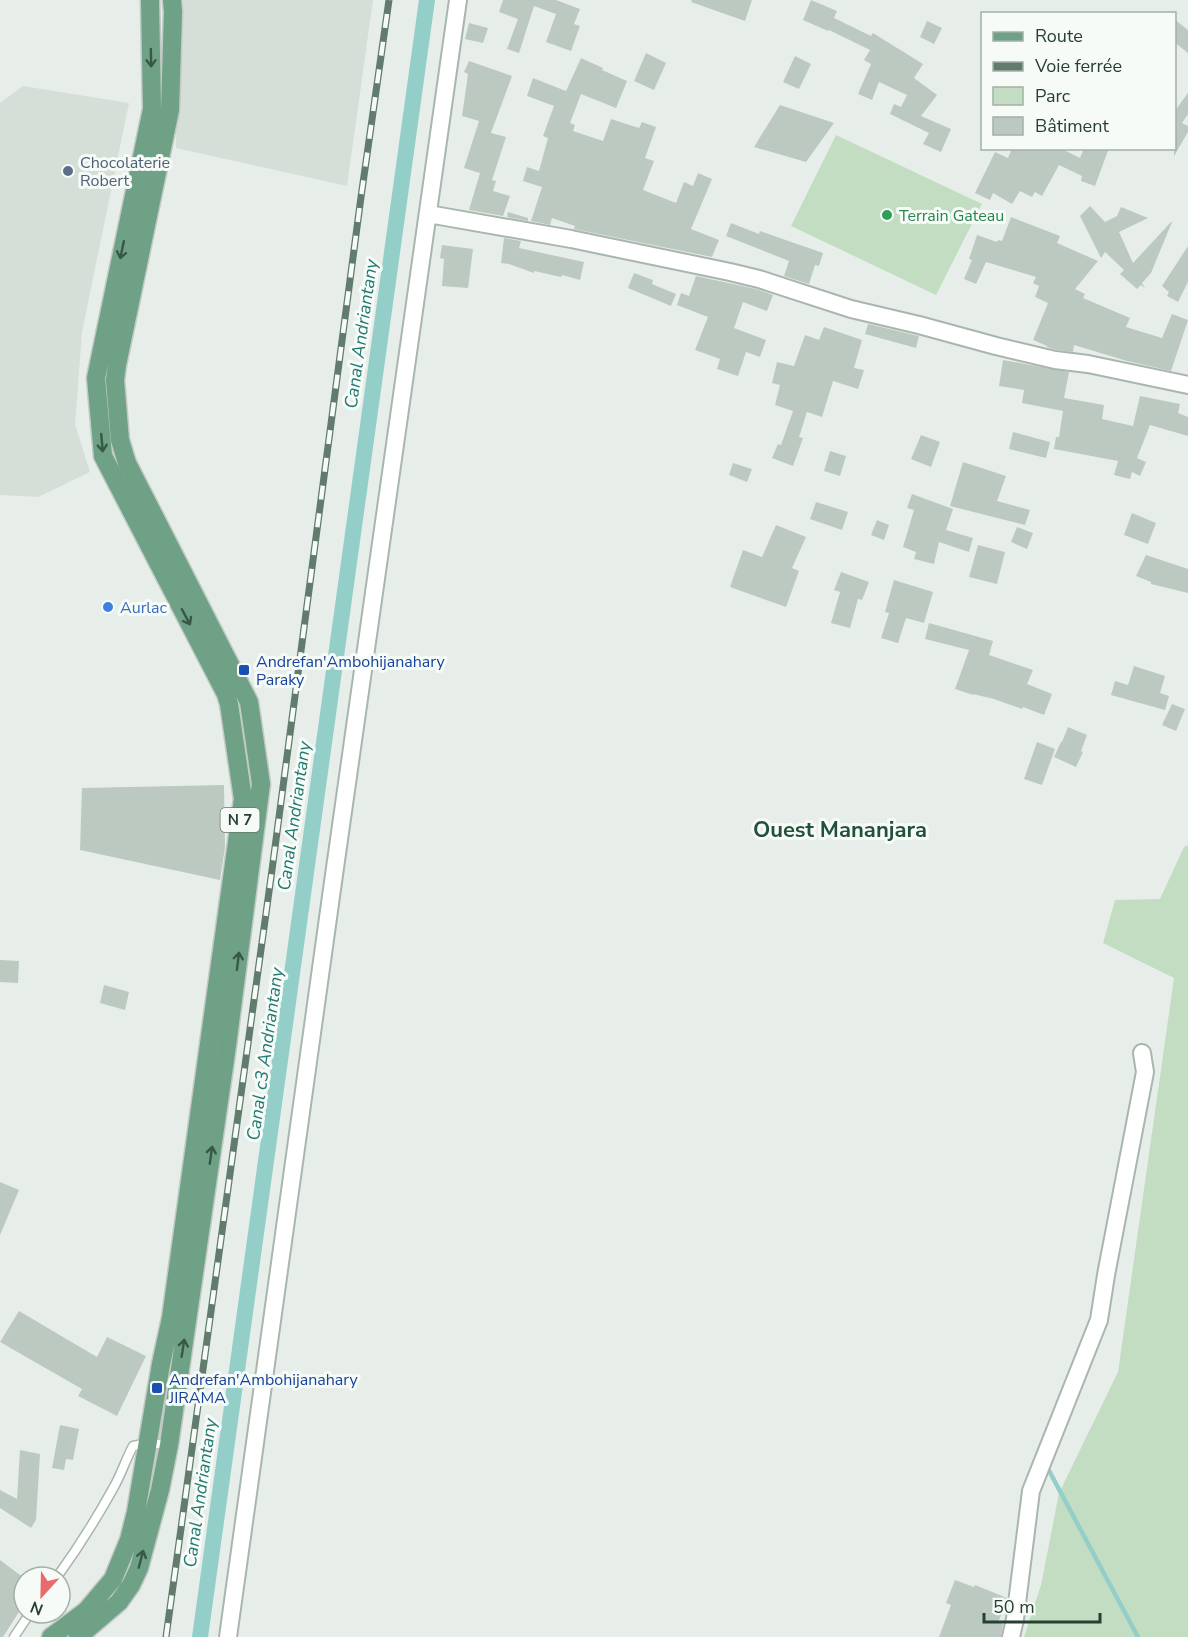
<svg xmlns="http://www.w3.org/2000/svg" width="1188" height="1637" viewBox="0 0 1188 1637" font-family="'Nunito Sans',sans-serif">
  <rect width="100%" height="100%" fill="#e7eee9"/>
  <path fill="#d5ded7" d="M178,0H373L347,186L176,148Z
    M23,86L129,103L82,332L75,424L90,472L38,497L0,495V103Z"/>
  <path fill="#c2ddc1" d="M836,135L982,204L936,295L791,226Z
    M1188,845V1637H1024L1041,1585L1059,1493L1118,1372L1174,978L1103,943L1115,900L1160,899L1184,847Z"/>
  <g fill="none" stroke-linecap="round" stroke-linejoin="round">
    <path stroke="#93cfc8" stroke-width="4.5" d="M1046,1465L1138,1637
      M196,1637L361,475"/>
    <path stroke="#93cfc8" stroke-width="16" d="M200,1637L427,0"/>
  </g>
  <path fill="#bcc9c1" d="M503,0H556L580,9L574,24L580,26L571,51L546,42L556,14L534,6L519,53L507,49L518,19L499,12Z
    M692,0H752L745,21L691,2Z
    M811,0L837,11L834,18L871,36L873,33L923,64L914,78L937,95L921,116L951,129L941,152L923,144L929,133L890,114L894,104L901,107L907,95L879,82L872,100L858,94L871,64L864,60L870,50L829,30L828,31L803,20Z
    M1174,19L1188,30V53L1174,42Z
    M927,21L942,28L934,44L920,37Z
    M469,23L488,28L483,43L465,39Z
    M646,53L666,63L654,90L634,81Z
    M795,56L811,64L799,89L783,82Z
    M581,58L603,68L602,70L627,81L616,108L581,94L570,123L575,125L573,131L603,141L611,119L639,128L642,122L656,127L645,158L654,161L643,190L676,203L684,182L693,186L698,173L712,179L691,229L719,240L712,257L574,229L575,226L552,218L550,225L531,221L542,187L523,181L527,167L539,171L548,138L543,136L554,106L527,96L533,78L566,91Z
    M469,61L512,76L491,133L506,137L492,180L496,181L493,191L510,196L503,216L469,210L480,173L464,168L479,121L462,116L468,74L464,72Z
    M1188,93V114L1182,123L1188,126V132L1174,156V112Z
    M780,105L834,123L806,162L754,147Z
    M1012,148H1060L1080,158L1084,148H1109L1095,186L1081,181L1082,176L1059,165L1042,196L1035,192L1032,197L1020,191L1012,204L993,193L990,200L975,193L995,152L1008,158Z
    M1090,206L1105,222L1117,216L1121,207L1148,218L1119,232L1133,263L1171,222H1172L1151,273L1142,283L1145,288L1141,285L1137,289L1120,274L1124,270L1105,252L1101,258L1080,216Z
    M508,212L528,218V221L507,217Z
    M1011,217L1060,236L1057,243L1098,261L1075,289L1085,294L1083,298L1130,318L1126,327L1162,338L1172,314L1188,320L1171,371L1127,361L1074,345L1073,352L1057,350L1047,347V346L1033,340L1048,303L1035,297L1039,286L1033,283L1036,277L986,262L976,284L964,279L972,260L969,259L977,235L997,242L998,240L1002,241Z
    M731,223L759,234L760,231L823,253L819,266L815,265L809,284L784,276L789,261L726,236Z
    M504,238L521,241L519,248L584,262L580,280L562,275L561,277L534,271V273L509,264L501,263Z
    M442,245L473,249L468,288L442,286L444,259L440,258Z
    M1188,246V282L1178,302L1167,296L1169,292L1162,286Z
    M634,273L653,280L652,284L676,294L671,306L628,288Z
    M696,276L756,289L773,295L767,311L743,302L734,328L766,340L760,357L746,352L738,376L717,369L720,359L695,350L708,317L677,305L681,293L689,296Z
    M868,324L919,336L916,348L865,334Z
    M824,327L862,340L854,368L864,370L858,389L833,381L822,417L807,412L799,437L803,438L793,466L772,458L778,444L781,445L793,411L775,405L780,385L772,383L777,362L794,366L805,335L819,340Z
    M1003,360L1069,372L1064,398L1104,405L1102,419L1133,426L1140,396L1180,404L1178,413L1188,417V436L1150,425L1137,458L1146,462L1140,476L1132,472L1130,479L1114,475L1118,461L1054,449L1056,437H1059L1063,411L1022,403L1024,390L999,386Z
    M1013,432L1050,442L1046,458L1009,449Z
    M921,435L940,442L931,467L911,459Z
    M830,451L846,456L840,476L824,471Z
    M963,462L1006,476L997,501L1030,510L1025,525L950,506Z
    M733,463L752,469L747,482L729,475Z
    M912,494L953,509L946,530L973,538L969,552L939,542L934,564L914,559L916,552L903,547L914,510L907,508Z
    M816,502L848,512L842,530L810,519Z
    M1132,513L1156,523L1148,544L1124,535Z
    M877,520L889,525L884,540L871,535Z
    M776,525L806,537L792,568L799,571L786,607L730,587L743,550L762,557Z
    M1017,527L1033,533L1027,549L1011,542Z
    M978,545L1005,552L997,584L969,577Z
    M1146,555L1188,569V593L1151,584V582L1136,576Z
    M841,572L869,582L862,600L858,599L850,628L831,623L840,592L834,590Z
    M894,580L933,592L924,623L906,618L898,643L881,638L889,613L885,612Z
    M929,623L993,641L989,655L1033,670L1027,684L1052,694L1044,715L1023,707L1022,709L994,699L973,694V695L955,689L969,650L925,639Z
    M1134,666L1165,676L1160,693L1169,696L1165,710L1111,695L1115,681L1128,685Z
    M1172,704L1185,709L1176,731L1162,725Z
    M1068,727L1087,735L1081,751L1083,752L1076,767L1054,757L1061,742H1062Z
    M1037,742L1055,749L1042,785L1024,779Z
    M224,785L225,847L220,880L80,850L82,788Z
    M0,960L19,961L18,983L0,982Z
    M104,985L129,992L125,1010L100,1003Z
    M0,1182L19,1190L0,1235Z
    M19,1311L97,1357L107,1337L146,1356L117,1416L78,1396L82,1389L0,1342Z
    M60,1425L79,1429L73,1460L66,1459L64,1470L52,1468Z
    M20,1450L40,1454L36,1520L31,1528L0,1508V1490L17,1499Z
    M0,1560L24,1578V1604L3,1637H0Z
    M955,1580L974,1587L975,1585L1007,1598L1006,1605L998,1622L1003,1624L1001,1637H939L951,1605L946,1603Z"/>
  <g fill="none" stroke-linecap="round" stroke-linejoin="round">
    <g stroke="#a9b6ae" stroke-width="11">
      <path id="lane" d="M57,1577C78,1548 98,1516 115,1485C122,1472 126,1459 133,1446L148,1443L169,1445
        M14,1637L30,1613"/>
    </g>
    <g stroke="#a9b6ae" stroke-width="20">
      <path id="street" d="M428,216L434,215L571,239L730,272L759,279L851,309L919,325L996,346L1055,360L1088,364L1188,385
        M228,1637L333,882L458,0
        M1011,1637L1015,1619L1031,1491L1099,1320L1106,1275L1145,1072L1142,1053"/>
    </g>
    <g stroke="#c2cac6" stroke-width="21">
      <path id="primary" d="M51,1637L86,1611L113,1579L129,1540L136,1512L161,1364L171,1318L243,799L229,704L226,694L103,456L96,378L152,109L150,0
        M78,1637L119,1602L131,1585L139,1568L160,1490L169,1445L227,1046L261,784L249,702L127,463L120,440L115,380L117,365L170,110L173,12L172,0"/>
    </g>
    <use href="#lane" stroke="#fff" stroke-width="8"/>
    <use href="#street" stroke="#fff" stroke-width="16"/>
    <use href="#primary" stroke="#6ea186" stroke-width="18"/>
    <g stroke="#617b6d" stroke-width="7">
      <path id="rail" d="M166,1637L272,870L361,197L389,0"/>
    </g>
    <use href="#rail" stroke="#f7fbf8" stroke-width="4.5" stroke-dasharray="14" stroke-linecap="butt"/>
  </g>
  <defs><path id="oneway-shaft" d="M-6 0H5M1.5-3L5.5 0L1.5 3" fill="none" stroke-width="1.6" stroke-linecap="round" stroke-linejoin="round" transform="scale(1.5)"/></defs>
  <g stroke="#385847">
    <use href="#oneway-shaft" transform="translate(151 58) rotate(89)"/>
    <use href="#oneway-shaft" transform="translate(122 250) rotate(102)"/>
    <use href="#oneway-shaft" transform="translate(102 443) rotate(85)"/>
    <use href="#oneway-shaft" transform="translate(186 617) rotate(62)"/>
    <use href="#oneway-shaft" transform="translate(238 961) rotate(-83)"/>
    <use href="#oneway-shaft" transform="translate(211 1155) rotate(-82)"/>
    <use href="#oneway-shaft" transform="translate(183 1348) rotate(-81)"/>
    <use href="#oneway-shaft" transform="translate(141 1559) rotate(-75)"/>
  </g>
  <circle fill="#5c6f8a" stroke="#f7fbf8" stroke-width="2" cx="68" cy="171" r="6"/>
  <circle fill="#2e9e5b" stroke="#f7fbf8" stroke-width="2" cx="887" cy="215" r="6"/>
  <circle fill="#3f7fe0" stroke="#f7fbf8" stroke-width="2" cx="108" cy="607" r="6"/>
  <g fill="#1a4fb4" stroke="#f7fbf8" stroke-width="2">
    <rect x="238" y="664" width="12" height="12" rx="3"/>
    <rect x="151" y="1382" width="12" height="12" rx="3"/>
  </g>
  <g text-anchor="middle" stroke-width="6" stroke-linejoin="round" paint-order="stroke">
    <rect fill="#f7fbf8" stroke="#65786d" stroke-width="1.5" x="220.5" y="808" width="39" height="24" rx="4.5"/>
    <g font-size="15" font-weight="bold" fill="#264032">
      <text x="240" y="825">N 7</text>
    </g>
    <g font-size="16" fill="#4e5e75" stroke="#f7fbf8" text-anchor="start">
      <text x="80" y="168">Chocolaterie<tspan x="80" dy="18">Robert</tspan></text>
    </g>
    <g font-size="16" fill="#27864d" stroke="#f7fbf8" text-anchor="start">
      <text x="899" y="221">Terrain Gateau</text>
    </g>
    <g font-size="16" fill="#366cbe" stroke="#f7fbf8" text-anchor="start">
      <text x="120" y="613">Aurlac</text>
    </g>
    <g font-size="16" fill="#164399" stroke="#f7fbf8" text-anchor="start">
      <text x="256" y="667">Andrefan'Ambohijanahary<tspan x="256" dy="18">Paraky</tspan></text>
      <text x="169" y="1385">Andrefan'Ambohijanahary<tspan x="169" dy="18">JIRAMA</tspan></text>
    </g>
    <g font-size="18" font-style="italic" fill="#23786f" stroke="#f7fbf8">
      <text transform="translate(361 334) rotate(-82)" y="6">Canal Andriantany</text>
      <text transform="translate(294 816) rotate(-82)" y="6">Canal Andriantany</text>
      <text transform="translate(265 1054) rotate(-82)" y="6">Canal c3 Andriantany</text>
      <text transform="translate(200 1493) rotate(-82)" y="6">Canal Andriantany</text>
    </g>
    <g font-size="22" font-weight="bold" fill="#235139" stroke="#f7fbf8">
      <text x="840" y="837">Ouest Mananjara</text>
    </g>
  </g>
  <rect x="981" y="12" width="195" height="138" fill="#f7fbf8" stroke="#a3b0a9" stroke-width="1.5"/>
  <rect x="993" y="32" width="30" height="9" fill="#6ea186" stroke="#a3b0a9" stroke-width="1.5"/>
  <text x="1035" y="42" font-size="18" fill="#264032">Route</text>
  <rect x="993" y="62" width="30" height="9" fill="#617b6d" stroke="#a3b0a9" stroke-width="1.5"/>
  <text x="1035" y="72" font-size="18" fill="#264032">Voie ferrée</text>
  <rect x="993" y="87" width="30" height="18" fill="#c2ddc1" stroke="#a3b0a9" stroke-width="1.5"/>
  <text x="1035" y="102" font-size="18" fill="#264032">Parc</text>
  <rect x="993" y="117" width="30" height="18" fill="#bcc9c1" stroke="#a3b0a9" stroke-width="1.5"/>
  <text x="1035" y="132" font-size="18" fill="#264032">Bâtiment</text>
  <g transform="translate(42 1595) rotate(202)"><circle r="28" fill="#f7fbf8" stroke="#a3b0a9" stroke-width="1.5"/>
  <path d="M0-4.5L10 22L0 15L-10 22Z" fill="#e96a6e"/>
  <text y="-9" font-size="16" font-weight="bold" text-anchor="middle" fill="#264032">N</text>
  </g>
  <path d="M984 1613v9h116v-9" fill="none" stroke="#264032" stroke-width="3"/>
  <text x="993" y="1613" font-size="18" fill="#264032" stroke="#f7fbf8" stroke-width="4.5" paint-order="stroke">50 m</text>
</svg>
